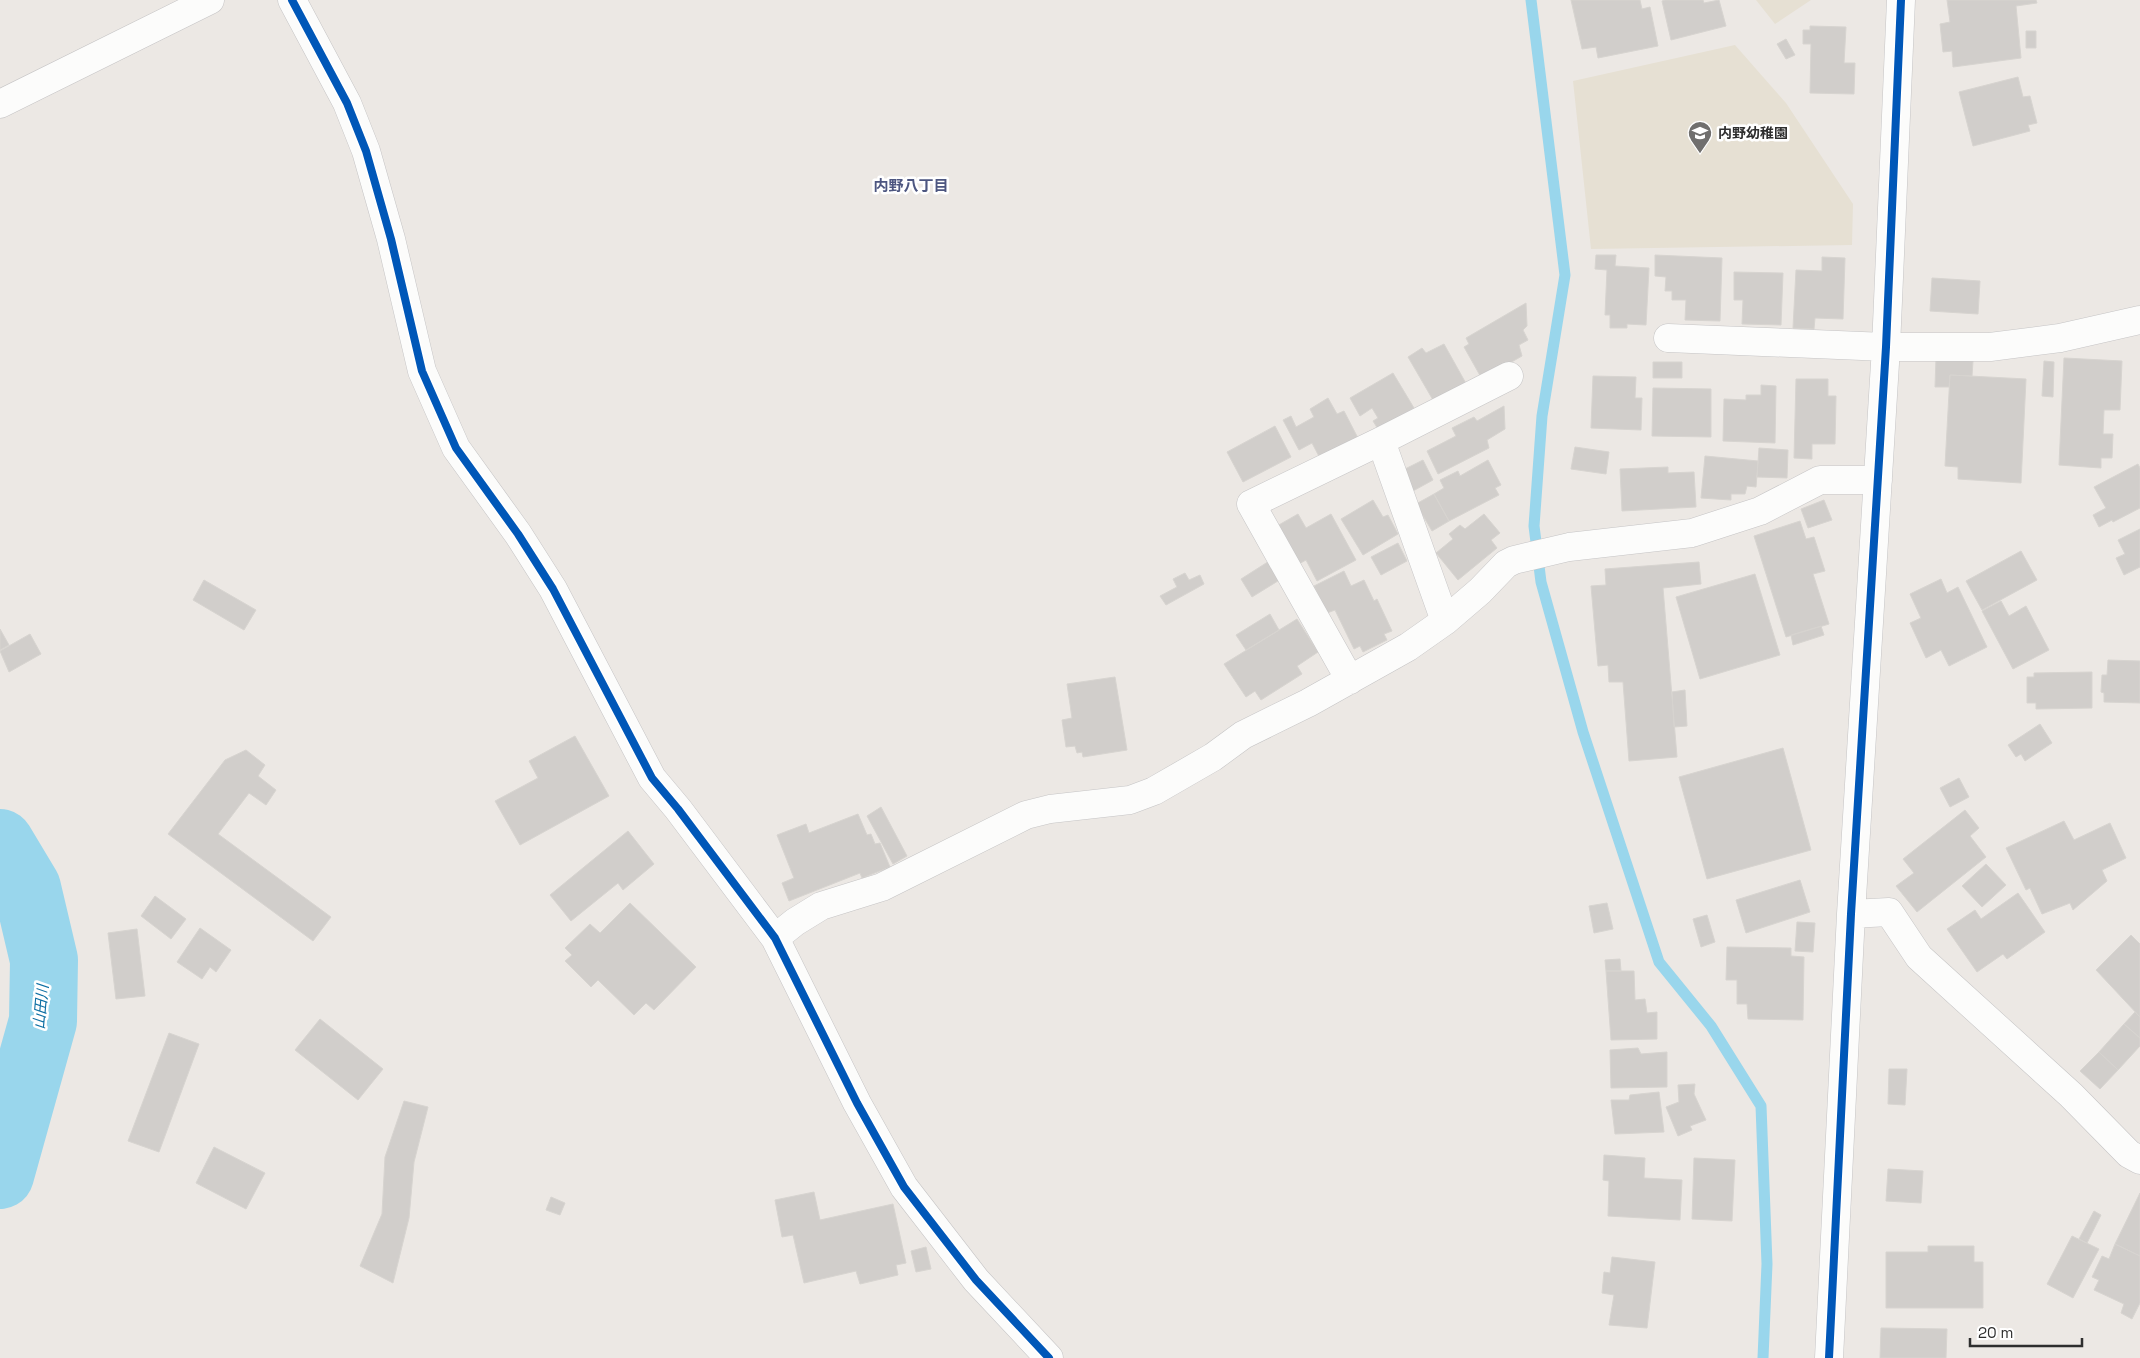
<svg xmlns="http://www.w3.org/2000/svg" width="2140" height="1358" viewBox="0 0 2140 1358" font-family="'Space Grotesk','Noto Sans JP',sans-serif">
  <rect width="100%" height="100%" fill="#ece8e4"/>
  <path fill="#e6e0d3" d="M1756,0H1811L1775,24Z
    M1735,45L1786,103L1853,204L1852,245L1591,249L1573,81Z"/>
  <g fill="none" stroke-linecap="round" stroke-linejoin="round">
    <path stroke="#99d6ec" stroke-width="11" d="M1531,0L1565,275L1542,416L1534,526L1541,582L1583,732L1659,962L1711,1026L1761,1106L1767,1264L1763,1358"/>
    <path stroke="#99d6ec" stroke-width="68" d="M0,843L27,888L44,960L43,1021L0,1175"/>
  </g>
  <path fill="#d1cecb" stroke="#d7d4d0" d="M1571,0H1640L1642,9L1650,7L1658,46L1598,58L1596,47L1582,49Z
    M1665,0H1703L1704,3L1719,0L1726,26L1671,40L1662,1Z
    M1947,0H2036L2037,3L2016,6L2021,58L1953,67L1952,51L1943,52L1940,24L1950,22Z
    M1810,26L1846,27L1844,63H1855L1854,94L1810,93L1811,44H1803V30H1810Z
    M2026,31H2036V48H2026Z
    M1786,39L1795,55L1786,59L1777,44Z
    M2018,77L2023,97L2030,96L2037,123L2028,125L2030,131L1973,146L1959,92Z
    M1596,255H1616L1615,266L1649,268L1646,325L1627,324V328H1610V315H1605L1607,270L1595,269Z
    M1655,255L1722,258L1720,321L1685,320L1686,300H1672V291H1665L1666,277L1655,276Z
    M1822,257L1845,258L1843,319L1815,318L1814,329L1793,328L1796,270L1822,271Z
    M1734,272L1783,273L1781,325L1742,324L1743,300H1734Z
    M1932,278L1980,281L1978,314L1930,311Z
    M1526,303L1527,326L1523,330L1528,340L1519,345L1522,356L1482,379L1464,347L1469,344L1466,338Z
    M1444,344L1468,387L1450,396L1448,391L1433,400L1408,357L1422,348L1426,353Z
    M1936,358L1973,361L1972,376L1950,375L1949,387H1935Z
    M2064,358L2122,361L2120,410H2104L2103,434H2113L2112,458H2101V468L2059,465Z
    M2044,361L2054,362L2053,397L2042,396Z
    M1653,362H1682V378H1653Z
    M1393,373L1414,408L1378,429L1373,421L1378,418L1372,408L1360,416L1350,398Z
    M1950,375L2026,379L2021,483L1958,479V467L1945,466Z
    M1593,376L1636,377L1635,398H1642L1641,430L1591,428Z
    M1796,379H1828V396H1836L1835,444H1812V459L1794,458Z
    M1761,385L1776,386L1775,443L1723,441L1724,399L1746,400V395H1761Z
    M1653,388L1711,389V437L1652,436Z
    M1328,398L1337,414L1344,411L1360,442L1322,462L1312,443L1299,450L1283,420L1291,416L1296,427L1314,417L1310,409Z
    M1504,406L1505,429L1487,440L1489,448L1438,474L1427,451L1456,436L1452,428L1474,417L1477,421Z
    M1275,426L1291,457L1243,482L1227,452Z
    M1575,447L1609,452L1606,474L1571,469Z
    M1759,448L1788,450L1787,478L1757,477Z
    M1705,456L1758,461L1756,487L1747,486L1745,494H1731V500L1701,498Z
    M1423,460L1433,480L1413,491L1403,470Z
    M1488,460L1501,485L1495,488L1499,495L1449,521L1434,494L1444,488L1440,480L1458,471L1460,476Z
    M2138,464L2140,468V508L2113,522L2112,520L2099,527L2093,515L2106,508L2094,487Z
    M1668,467V473L1694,472L1696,507L1622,511L1620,469Z
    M1434,494L1449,521L1432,531L1416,504Z
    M1373,500L1383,517L1388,515L1398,534L1363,555L1341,519Z
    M1824,500L1832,520L1808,528L1801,509Z
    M1298,514L1306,528L1331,514L1356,560L1317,581L1306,560L1297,565L1277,526Z
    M1484,514L1500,533L1491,540L1497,548L1458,580L1436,553L1453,539L1449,534L1460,525L1465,529Z
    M1800,521L1806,539L1814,537L1825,571L1813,574L1829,624L1786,637L1754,536Z
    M2140,529V567L2124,575L2116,558L2125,554L2118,540Z
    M1398,543L1407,561L1381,575L1371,557Z
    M2021,551L2037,580L1982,610L1966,581Z
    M1274,558L1286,576L1252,597L1241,579Z
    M1699,562L1701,584L1663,588L1677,757L1629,761L1623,682H1609L1608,665L1598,666L1591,586L1606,585L1605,569Z
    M1344,571L1351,586L1364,580L1374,601L1377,599L1392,631L1384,634L1387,640L1363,652L1360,646L1354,649L1335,610L1327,613L1314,586Z
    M1185,573L1189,580L1200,575L1204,584L1166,605L1160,596L1177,587L1173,579Z
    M1755,574L1780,655L1700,679L1676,597Z
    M1941,579L1947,593L1958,587L1987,647L1949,666L1941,650L1926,658L1910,623L1921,618L1910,594Z
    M204,580L256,610L244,630L193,600Z
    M2001,601L2009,616L2026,606L2049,650L2013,669L1982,611Z
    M1270,614L1279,630L1246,650L1236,635Z
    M1297,619L1318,652L1297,666L1302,674L1261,700L1255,691L1246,697L1224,664Z
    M1821,626L1824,635L1793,645L1791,635Z
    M0,629L9,645L0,650Z
    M30,634L41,654L9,672L0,651Z
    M2108,660L2140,661V703L2104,702V693L2101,692L2102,675H2107Z
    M2092,672V708L2036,709V703H2027V677H2034V673Z
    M1115,677L1127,750L1083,757L1082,752L1077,753L1075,746L1066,747L1062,720L1072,718L1067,684Z
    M1685,690L1687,726L1674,727L1672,692Z
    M2040,724L2052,743L2025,761L2021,754L2016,757L2008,745Z
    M575,736L609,796L520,845L495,801L538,778L529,761Z
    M1783,748L1811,850L1707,879L1679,777Z
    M246,750L265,765L258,776L276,790L266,805L249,793L218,834L331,917L313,941L168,834L225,760Z
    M1959,778L1969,797L1950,807L1940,788Z
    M881,807L907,856L893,864L867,816Z
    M1965,810L1979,828L1970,836L1986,857L1917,912L1896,886L1914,873L1903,859Z
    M858,814L867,835L871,834L875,844L880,843L890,867L862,878L860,873L789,901L782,883L794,878L777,835L806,824L809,833Z
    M2064,821L2074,840L2110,823L2126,858L2102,870L2107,881L2073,910L2070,903L2042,914L2030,888L2026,890L2006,848Z
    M628,831L654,864L623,890L618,883L571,921L550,895Z
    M1986,864L2006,885L1982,907L1962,886Z
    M1800,880L1810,912L1746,933L1736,900Z
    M2018,893L2045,932L2007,959L2003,954L1977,972L1947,929L1975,910L1981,919Z
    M155,896L186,919L171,939L141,916Z
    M630,903L696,967L654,1010L646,1003L634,1015L598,980L591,987L565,961L572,955L565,948L590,924L600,933Z
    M1607,903L1613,929L1594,933L1589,906Z
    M1707,915L1715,942L1701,947L1693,919Z
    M1797,922L1815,923L1813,952L1795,951Z
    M200,928L231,950L216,972L210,967L202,979L177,962Z
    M137,929L145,996L116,999L108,933Z
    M2131,935L2140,944V1017L2096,970Z
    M1727,947L1791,948V956L1804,957L1803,1020L1748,1019L1747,1004H1737V980H1726Z
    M1620,959L1621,971H1606L1605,960Z
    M1606,971H1634L1635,1000L1645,999L1647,1013L1657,1012V1039L1611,1040Z
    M2135,1012L2140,1017V1038L2124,1024Z
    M320,1019L383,1069L358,1100L295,1050Z
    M2124,1024L2140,1038V1046L2118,1070L2099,1052Z
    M169,1033L199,1044L159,1152L128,1141Z
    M1638,1048L1641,1054L1667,1052V1087L1611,1088L1610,1050Z
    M2099,1052L2118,1070L2100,1089L2080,1071Z
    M1889,1069H1907L1905,1105L1888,1104Z
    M1695,1084L1694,1094L1706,1120L1690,1126L1692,1130L1678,1136L1666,1107L1679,1102L1678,1085Z
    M1659,1092L1664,1132L1615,1134L1611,1100H1629L1630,1095Z
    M404,1101L428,1107L414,1162L409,1218L393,1283L360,1266L382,1214L385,1157Z
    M214,1147L265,1173L246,1209L196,1183Z
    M1604,1155L1645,1158L1644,1178L1682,1180L1680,1220L1608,1216L1609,1181L1603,1180Z
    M1694,1158L1735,1160L1732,1221L1692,1219Z
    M1888,1169L1923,1171L1921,1203L1886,1201Z
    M814,1192L820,1220L893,1204L906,1263L896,1265L898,1275L860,1284L856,1271L804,1283L793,1235L782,1237L775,1200Z
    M2140,1193V1256L2115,1244Z
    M551,1197L565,1203L560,1215L546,1210Z
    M2094,1211L2101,1215L2087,1243L2079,1239Z
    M2072,1236L2099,1249L2073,1298L2047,1284Z
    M2115,1244L2140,1256V1303L2132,1319L2121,1313L2124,1304L2094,1290L2099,1280L2092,1277L2102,1256L2109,1259Z
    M1928,1246H1974V1262H1983V1308H1886V1252H1928Z
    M926,1247L931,1269L916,1272L911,1251Z
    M1612,1257L1655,1262L1647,1328L1609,1325L1614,1295L1602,1293L1604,1272L1610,1273Z
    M1881,1328L1947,1329L1946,1358H1880Z"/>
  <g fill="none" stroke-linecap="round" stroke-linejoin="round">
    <g stroke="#c5c4c5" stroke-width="29">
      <path id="minor" d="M292,0L347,103L366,151L391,239L422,371L456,448L518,534L553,589L652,778L678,809L775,938L857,1103L904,1187L976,1280L1049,1358
        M0,104L210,0
        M1668,338L1886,347H1990L2060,338L2140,320
        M1381,441L1445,621
        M1350,680L1251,504L1381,441L1509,376
        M1851,914L1889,912L1919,957L2071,1095L2129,1154L2140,1160
        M775,938L795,922L821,906L882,887L1026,815L1050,809L1130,800L1154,791L1213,757L1243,735L1308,703L1408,647L1445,621L1480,591L1506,564L1514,560L1569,547L1692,533L1760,511L1820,480H1878
        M1829,1358L1851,914L1886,347L1901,0"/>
    </g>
    <use href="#minor" stroke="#fcfcfb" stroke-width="28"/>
    <g stroke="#fff" stroke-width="11">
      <path id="cycleway" d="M292,0L347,103L366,151L391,239L422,371L456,448L518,534L553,589L652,778L678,809L775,938L857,1103L904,1187L976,1280L1049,1358
        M1829,1358L1851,914L1886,347L1901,0"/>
    </g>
    <use href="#cycleway" stroke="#0057b8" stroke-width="8"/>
  </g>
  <defs>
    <g id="school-pin" transform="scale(1.25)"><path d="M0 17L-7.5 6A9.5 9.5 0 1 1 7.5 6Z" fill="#706f6e" stroke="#fff"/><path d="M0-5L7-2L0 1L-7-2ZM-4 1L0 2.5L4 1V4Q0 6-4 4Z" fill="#fff"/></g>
  </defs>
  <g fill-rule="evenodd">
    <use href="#school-pin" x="1700" y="133"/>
  </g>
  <g text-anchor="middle" stroke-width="5" stroke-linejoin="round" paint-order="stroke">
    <g font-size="14" font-weight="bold" fill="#2e2e2e" stroke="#fff" text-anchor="start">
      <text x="1718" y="138">内野幼稚園</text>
    </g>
    <g font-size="15" font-weight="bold" fill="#4d5680" stroke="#fff">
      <text x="911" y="191">内野八丁目</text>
    </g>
    <g font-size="15" font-style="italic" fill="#0d6fa3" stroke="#fff">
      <text transform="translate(41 1007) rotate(-85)" y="5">山田川</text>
    </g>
  </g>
  <path d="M1970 1338v8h112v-8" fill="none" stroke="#2e2e2e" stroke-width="2.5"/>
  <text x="1978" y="1338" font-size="15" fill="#2e2e2e" stroke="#ffffff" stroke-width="4" paint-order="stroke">20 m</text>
</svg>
